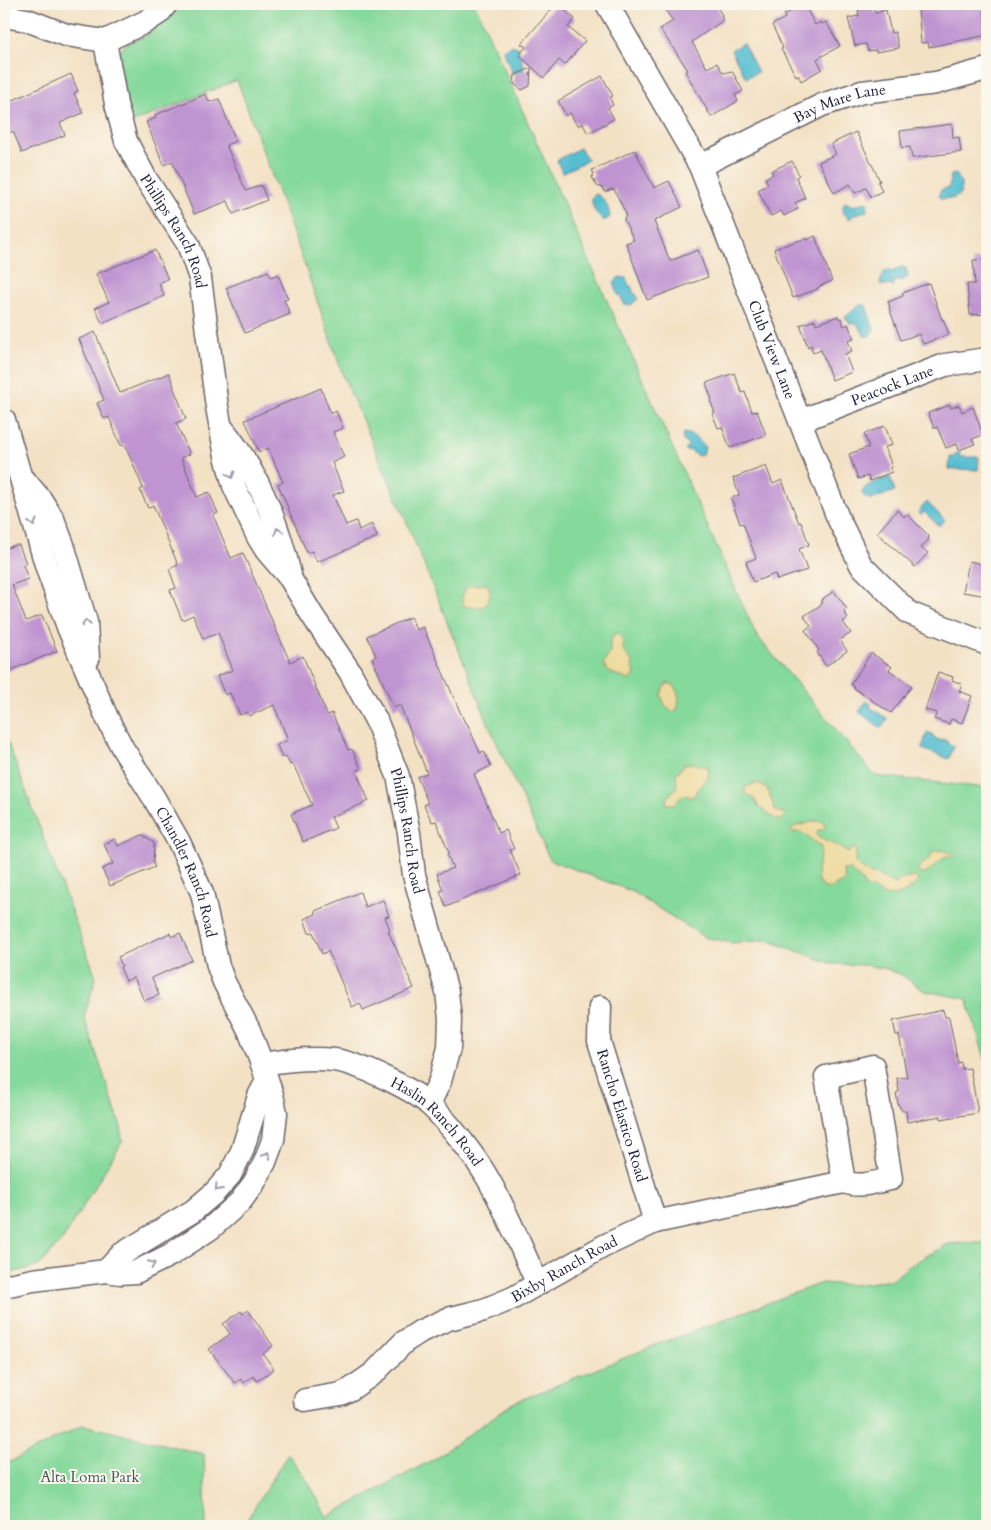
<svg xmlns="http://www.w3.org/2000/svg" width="991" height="1530" viewBox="0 0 991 1530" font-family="Cardo,serif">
  <rect width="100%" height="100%" fill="#fbf7ec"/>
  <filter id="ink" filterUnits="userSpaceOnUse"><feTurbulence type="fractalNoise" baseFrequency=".02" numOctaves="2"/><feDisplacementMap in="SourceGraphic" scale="10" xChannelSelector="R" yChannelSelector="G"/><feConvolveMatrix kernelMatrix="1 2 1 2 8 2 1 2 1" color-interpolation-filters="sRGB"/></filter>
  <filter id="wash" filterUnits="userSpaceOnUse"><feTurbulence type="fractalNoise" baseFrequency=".0096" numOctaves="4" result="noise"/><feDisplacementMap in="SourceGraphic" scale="20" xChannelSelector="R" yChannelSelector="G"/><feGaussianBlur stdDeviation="1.12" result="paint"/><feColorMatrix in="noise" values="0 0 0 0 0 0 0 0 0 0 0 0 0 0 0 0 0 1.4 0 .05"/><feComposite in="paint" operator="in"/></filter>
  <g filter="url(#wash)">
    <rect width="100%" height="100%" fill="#f3e1c4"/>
    <path fill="#85d99b" stroke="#547e6b" d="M184,4H475L756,635L875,776L987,788V1065L967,999L925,991L902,975L884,968L864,965L833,964L767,940L731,943L704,937L631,891L550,860L491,730L403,513L344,378L299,249L237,80L131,123L128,116L118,54L126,44L147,35Z
      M4,733L96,977L84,1017L121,1127L122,1142L63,1239L39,1266L11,1273L4,1268Z
      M967,1243H987V1526H243L288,1454L309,1483L327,1517L434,1459L513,1403L656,1345L821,1283L853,1285L892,1280L909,1266L948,1244Z
      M83,1425L204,1454L206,1526H4V1465Z"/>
    <path fill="#eeda9e" stroke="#887e6c" d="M486,584L490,589L489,599L486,605L482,607L463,606L462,596L467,586Z
      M615,633H618C623,641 624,642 623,650L633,663L632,667L635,672L634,676L629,680L609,672L603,664L610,653V642Z
      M667,683L674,685C679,694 681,703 675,712C667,711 663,702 661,694Z
      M692,763L709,768L708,778L703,782L693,797L683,795L674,804H666L667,798L677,787L676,774L685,764Z
      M758,783L768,790L775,810L785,814L782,820C770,821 768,809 759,808L755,800L746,794L745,787Z
      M816,821H823L825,828L823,830H818L816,835L827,842L836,845L848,853L852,849L856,848L855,863L870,874L877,875L895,884L902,879L915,877L918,880C916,885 914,885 910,888C902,896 891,898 880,893C874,891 873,887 866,888L862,881L849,869L843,870L845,879L844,881L830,889C808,886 821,861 821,847L801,832H792L790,830L796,826Z
      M944,850L949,853L953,852V857H945L925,874L918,873L919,867L929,859L932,853L935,851Z"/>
    <path fill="#54bed1" stroke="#3b7086" d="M743,43L758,72L746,78L731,50Z
      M510,45L518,47L524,70L513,74L503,50Z
      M580,148L588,160L562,173L557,160Z
      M954,174L957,175V178L961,182V193L955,198L941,199L939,196C939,189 943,189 949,188L951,175Z
      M596,194C605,198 609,208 610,217L606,220H603C596,215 591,206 592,197Z
      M845,202L853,206L865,202L868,203L867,211L855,214L850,219C843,215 841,209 845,202Z
      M900,267L906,268L908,277L904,280L894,281V286L881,285L880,283L884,272L888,270L892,272Z
      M619,277L626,278L629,286H631L634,294H636L638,299L631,305L624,304L620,295H618L614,282Z
      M860,305H866L874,330L869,336H864C861,329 859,323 850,323L845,317Z
      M684,433C693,434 700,440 705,448L703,454L698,456L690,450L686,451L685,449L688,446L682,439Z
      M956,453H960V457H979L978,470L949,469L950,457H955Z
      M890,477L895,491L871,500C846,490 881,480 890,477Z
      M927,502L945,520L939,526L924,512L921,515L918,512Z
      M866,701L871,704L870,707L888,719L881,728L859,712Z
      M927,732L933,734L932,737L942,741L943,739L947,741V743L954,746L949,759L922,749Z"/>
    <g id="blocks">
      <path fill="#bf94d1" d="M556,4H558L575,19L568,27L585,41L565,65L559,60L544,78L519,55L526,47L521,44Z
        M661,4H715L722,15V21L692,42L707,68L717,63L723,73L732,71L743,91L735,95L738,101L711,117L685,71L688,70L660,29L673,21Z
        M804,4L815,25L821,22L822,24L826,22L840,46L817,59L822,69L801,81L798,75L796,76L781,49L783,48L772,25L785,18L784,15Z
        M922,4H983L987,35L929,47L928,42L921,43L918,8L923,7Z
        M873,6L875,13L886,10L891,33L895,32L899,48L876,52V50L868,51L866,44L855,46L848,18L859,16L858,10Z
        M531,68L530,86L522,90L514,84L515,75Z
        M71,74L78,91L74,93L83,113L60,123L65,135L22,153L13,131L7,134L4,126V104Z
        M602,76L613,96L610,98L613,105L608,108L614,119L588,133L582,123L579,126L577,123L576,124L570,113L566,116L558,101Z
        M206,94L209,102L219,99L236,141L226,145L246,191L261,185L267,200L233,214L228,201L194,214L172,161L164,165L146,122L156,118L155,115Z
        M952,124L953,138L959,137L961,152L912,158L910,147L902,148L900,131Z
        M856,132L880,181L878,182L882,191L871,197L866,188L855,193L850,184L834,193L819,162L836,154L831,144Z
        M635,150L654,188L669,181L682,207L654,221L670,261L698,250L708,277L647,300L626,243L634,240L624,220L626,214L614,189L613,190L612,189L605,192L603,188L597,186L592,177L594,174L592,170Z
        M792,161L799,175L796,177L805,198L795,203L798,209L784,216L781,211L771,216L758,190L768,184L765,178L773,174L771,171Z
        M815,236L832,281L818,287V289L793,298L774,249L806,238L807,240Z
        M155,250L168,279L159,283L164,296L102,323L95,308L109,302L96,274Z
        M987,259V314L970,315L967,284H975L973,260Z
        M268,271L271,277L278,274L288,299L284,300L290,314L245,333L226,288Z
        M929,283L942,320L943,319L949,334L923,344L919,334L901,340L889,308H890L888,302L903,296L902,293Z
        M838,316L839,319L841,318L844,326L848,324L854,339L848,341L852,351L845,354L852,372L832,380L821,350L813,353L811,345L808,347L800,325L815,320L816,324Z
        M95,332L120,393L169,373L174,386H173L186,419L176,423L190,454L181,458L197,497L209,492L218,513L213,515L231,558L243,553L290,662L303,656L327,715L332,713L348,750L352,749L361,769L356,771L369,801L331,817L336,828L303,842L291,814L312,805L293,764L290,765L286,756L282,758L277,745L288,740L274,705L249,716L247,712L240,715L230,693L225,695L217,676L233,670L218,633L203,639L193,615L182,620L170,590L176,588L169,569L178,565L153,505L148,508L140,490L143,488L125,445L121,446L109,417L104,419L97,403L104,400L79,339Z
        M734,373L742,393L745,392L752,412L757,411L766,435L730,448L722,427L718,428L712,413H715L710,400H712L706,383Z
        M321,388L331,414L336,411L343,428L333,432L344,457L332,463L344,491L333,495L346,525L356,521L359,530L372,524L377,537L317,562L312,551L307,553L278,484L283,482L268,448L259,452L245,420Z
        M950,405L951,408L959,405L962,412L973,407L983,435L972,439L975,444L959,450L957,444L946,448L937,427L934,428L928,413Z
        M885,426L892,445L885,447L892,467H890L892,472L870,481L868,476L858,479L849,454L869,447L864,434Z
        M766,466L773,484L782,480L799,523L801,522L809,545L799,549L807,570L777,580L775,574L753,582L746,562L756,558L743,523L740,524L731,498L739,495L733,478Z
        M897,510L904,517L907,514L929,536L928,538L929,539L921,548L928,553L915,567L877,533Z
        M16,545H19L26,563L23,565L28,579L12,585L26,621L42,615L57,651L4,673V549Z
        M969,561L987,565V596L963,592Z
        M834,591L847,609L844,612L848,618L843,622L851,633L840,640L847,651L826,666L817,652L819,650L805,630L811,626L804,616L822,604L821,600Z
        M411,617L416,630L423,627L465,723H467L480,753L484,751L491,766L474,774L499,833L506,830L514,849L510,850L521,875L446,907L440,891L443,890L437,874L453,868L447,854L449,853L436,821L432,822L424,805L428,803L417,777L427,773L400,705L394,708L372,658L376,656L367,636Z
        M871,653L892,667L889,670L912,686L891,713L855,689L851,684Z
        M938,672L953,677L952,680L962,684L959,691L972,696L962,723L951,719L949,724L934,719L937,713L925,710Z
        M142,835L154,843L153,863L155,867L110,886L102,869L113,864L104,844L115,839L118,846Z
        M360,892L365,907L383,900L389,916L385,917L390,930L388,931L414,988L363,1010L360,1003L352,1007L328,951L322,954L313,932L309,933L304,919L316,914L315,911Z
        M170,933L171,937L180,933L192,960L152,978L159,995L144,1001L134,977L126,981L120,967L122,966L118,957Z
        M943,1010L945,1017H949L958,1063L961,1062L962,1069L970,1068L978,1113L941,1119V1116L907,1122L906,1111H902L898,1104L896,1093L899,1092L897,1078L907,1077L899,1035H896L893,1021Z
        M248,1310L273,1346L263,1354L274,1369L257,1381L253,1376L244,1383L241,1379L235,1383L209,1349L230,1334L223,1324L241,1311L243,1314Z"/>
    </g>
  </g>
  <g filter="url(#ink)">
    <use href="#blocks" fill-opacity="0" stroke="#6b656b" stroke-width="1"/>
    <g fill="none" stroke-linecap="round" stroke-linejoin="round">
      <g stroke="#6b656b" stroke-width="25">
        <g id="minor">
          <path id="s1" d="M607,4L700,166L838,518L861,565L909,613L987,644"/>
          <path d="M4,16L27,20L66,35L105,41L145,22L159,13L166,4"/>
          <path id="s2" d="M105,41L116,104L126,141L146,179L188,244L200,278L217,407L226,456L234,486L258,537L266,550L290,578L312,615L350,672L376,720L398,776L409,833L414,875L447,992L450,1019L449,1048L440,1081L429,1104"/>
          <path id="s3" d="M700,166L822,105L862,92L936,83L987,69"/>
          <path id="s4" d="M4,420L47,568L68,627L108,720L123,749L154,798L179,842L202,893L218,966L224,982L249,1030L262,1064L272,1095L276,1113L273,1140L265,1162L254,1183L240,1202L211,1228L170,1255L136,1272L120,1273L106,1271L33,1280L4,1286"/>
          <path id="s5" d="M800,421L945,365L987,359"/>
          <path d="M222,428C257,471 278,521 290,575"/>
          <path d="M26,482L41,500L53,519L63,545L86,622L88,659"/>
          <path id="s6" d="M600,1007L599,1041L655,1222"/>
          <path id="s7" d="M262,1064C286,1060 310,1057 334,1060C358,1063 413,1089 430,1105C449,1123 474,1155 487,1177C507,1211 521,1249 538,1284"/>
          <path d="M106,1271L122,1254L193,1211L214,1193L230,1175L242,1151L259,1096L267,1081"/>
          <path id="s8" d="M305,1400L341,1394L351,1389L374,1373L404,1342L421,1331L448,1319L484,1310L513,1298L604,1246L655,1222L844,1182L826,1077L873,1066L891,1179C875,1182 859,1188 844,1182"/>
        </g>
      </g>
      <use href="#minor" stroke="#fff" stroke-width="22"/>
    </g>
    <defs><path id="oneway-chevron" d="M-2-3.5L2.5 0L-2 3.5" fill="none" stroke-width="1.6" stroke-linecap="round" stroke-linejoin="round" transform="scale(1.25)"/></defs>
    <g stroke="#9c9ca7">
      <use href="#oneway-chevron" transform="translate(231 475) rotate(74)"/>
      <use href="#oneway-chevron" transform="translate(33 523) rotate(74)"/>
      <use href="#oneway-chevron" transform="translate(278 531) rotate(-110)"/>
      <use href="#oneway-chevron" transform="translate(86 623) rotate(-99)"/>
      <use href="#oneway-chevron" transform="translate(267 1155) rotate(-70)"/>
      <use href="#oneway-chevron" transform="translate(218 1188) rotate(132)"/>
      <use href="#oneway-chevron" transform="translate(152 1264) rotate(-26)"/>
    </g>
  </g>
  <g text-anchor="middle" stroke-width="4" stroke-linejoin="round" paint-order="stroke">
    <g font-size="15" fill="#22223b" stroke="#fbf7ec">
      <text dy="5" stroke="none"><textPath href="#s3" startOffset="154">Bay Mare Lane</textPath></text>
      <text dy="5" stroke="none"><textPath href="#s2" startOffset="205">Phillips Ranch Road</textPath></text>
      <text dy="5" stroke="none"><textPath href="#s1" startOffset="384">Club View Lane</textPath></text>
      <text dy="5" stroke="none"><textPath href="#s5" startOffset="99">Peacock Lane</textPath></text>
      <text dy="5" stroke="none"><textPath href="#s2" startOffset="860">Phillips Ranch Road</textPath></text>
      <text dy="5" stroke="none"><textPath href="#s4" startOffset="490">Chandler Ranch Road</textPath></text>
      <text dy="5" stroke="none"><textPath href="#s6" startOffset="112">Rancho Elastico Road</textPath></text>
      <text dy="5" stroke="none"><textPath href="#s7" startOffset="195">Haslin Ranch Road</textPath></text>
      <text dy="5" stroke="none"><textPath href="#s8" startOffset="296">Bixby Ranch Road</textPath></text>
    </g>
    <g font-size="15" fill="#405958" stroke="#fbf7ec">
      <text x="90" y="1482">Alta Loma Park</text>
    </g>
  </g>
  <rect width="991" height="1530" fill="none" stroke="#fbf7ec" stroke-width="20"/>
</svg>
